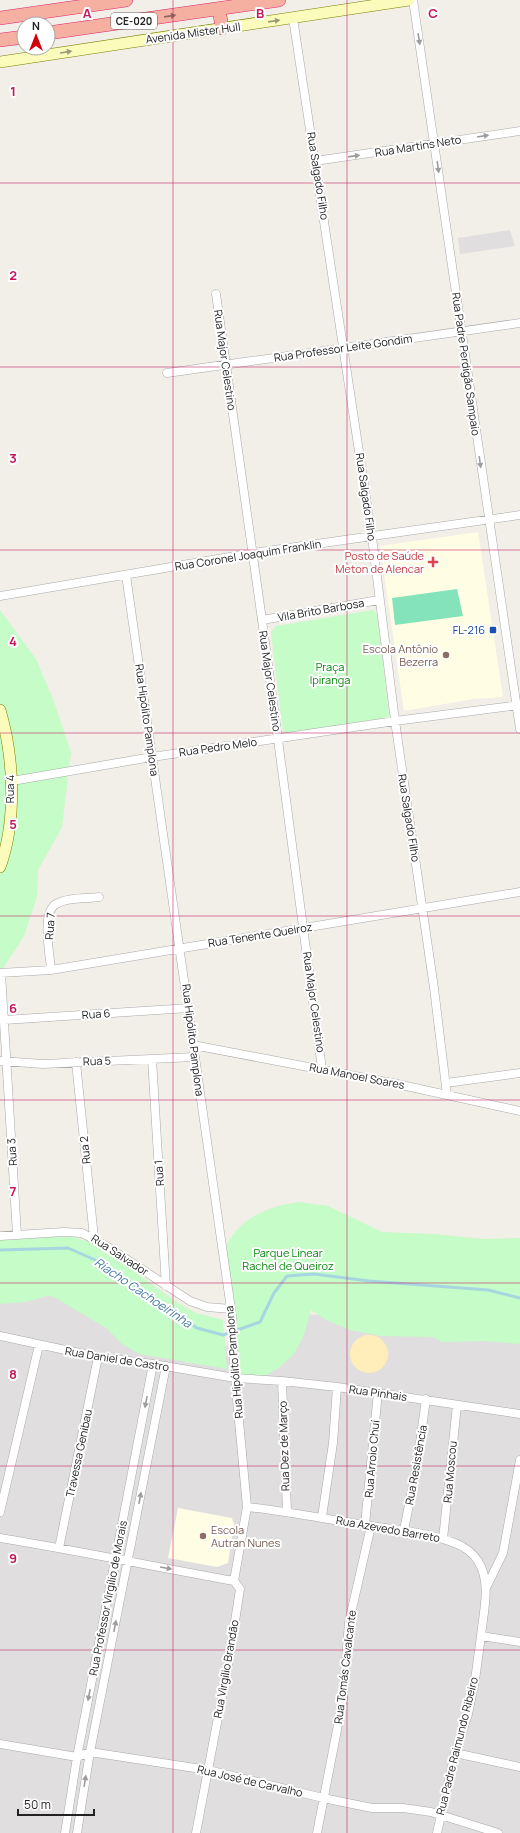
<svg xmlns="http://www.w3.org/2000/svg" width="520" height="1833" viewBox="0 0 520 1833" font-family="Manrope,sans-serif">
  <rect width="100%" height="100%" fill="#f2eee8"/>
  <path fill="#e0dedf" d="M510,230L515,246L460,254L458,238Z
    M0,1280L19,1282L191,1343L227,1346L247,1340L283,1315L391,1314L520,1323V1833H0Z"/>
  <path fill="#fffee4" d="M478,532L503,697L473,699L404,711L380,546Z
    M178,1508L232,1518L234,1524L228,1563L217,1567L168,1558Z"/>
  <path fill="#ffeeb9" d="M350 1354a19 19 0 1 1 38 0a19 19 0 1 1-38 0Z"/>
  <path fill="#c5fcc7" d="M0,610L36,659L53,699L71,752L62,827L38,870L37,897L24,936L0,973Z
    M373,610L377,614L389,715L388,719L286,733L283,732L271,632L276,626Z
    M299,1202L328,1206L382,1232L434,1234L483,1239L520,1238V1344L485,1341L443,1342L432,1337L380,1336L350,1330L326,1320L311,1310L304,1335L294,1354L280,1367L259,1380H241L226,1246C241,1217 269,1206 299,1202Z
    M58,1236L74,1237L89,1242L137,1273L176,1302L196,1313L223,1320L227,1369L139,1354L121,1343L106,1328L54,1297L48,1296L25,1302L0,1304V1240Z"/>
  <path fill="#84e3ba" d="M457,589L463,616L395,625L392,598Z"/>
  <g fill="none" stroke-linecap="round" stroke-linejoin="round">
    <path stroke="#a7d6e1" stroke-width="3" d="M0,1250L68,1248L102,1263L197,1328L223,1335L260,1322L274,1293L287,1276L314,1274L369,1281L488,1290L520,1298"/>
    <g stroke="#a9a9a9" stroke-width="9">
      <path id="minor" d="M413,0L520,729
        M293,18L372,537L395,721L434,988L447,1095
        M315,161L520,131
        M216,294L262,620L322,1069
        M167,373L520,323
        M126,575L232,1316L235,1378L247,1507L234,1581L240,1589L229,1660L196,1833
        M0,596L253,553L520,515
        M262,620L379,600
        M12,781L152,757L395,721L520,705
        M51,970C50,955 41,912 56,904C68,897 86,899 99,897
        M0,973L51,970L520,892
        M1,973L17,1235
        M4,1020L189,1008
        M193,1045L397,1084L520,1111
        M152,1059L166,1286
        M1,1061L43,1064L194,1057
        M76,1062L94,1238
        M446,1083L520,1073
        M0,1236L64,1232L82,1233L108,1247L190,1301L207,1307L231,1309
        M0,1336L98,1357L153,1364L235,1378L282,1381L337,1387L520,1414
        M282,1381L287,1512
        M247,1507C286,1511 325,1519 364,1525C396,1530 428,1532 457,1544C465,1547 474,1554 478,1561C492,1583 483,1613 481,1636L520,1642
        M0,1512L39,1345
        M322,1517L333,1443L337,1387
        M365,1525L378,1392
        M404,1530L417,1465L426,1399
        M0,1538C79,1551 156,1567 234,1581
        M443,1539L457,1405
        M59,1548L98,1357
        M486,1588L503,1553L520,1460
        M0,1744L77,1757L90,1752L208,1770L323,1798L372,1808H403L431,1812L498,1833
        M455,1753L520,1767
        M65,1833L77,1757L153,1364
        M77,1833L90,1752L166,1366
        M317,1833L343,1699L349,1622L371,1526
        M437,1833L455,1753L468,1714L475,1680L481,1636"/>
    </g>
    <g stroke="#788001" stroke-width="12">
      <path id="secondary" d="M0,62L409,0
        M0,710C14,757 17,820 0,867"/>
    </g>
    <g stroke="#e2236c" stroke-width="14">
      <path id="trunk" d="M219,9L222,28
        M0,18L126,0
        M48,33L279,0
        M0,40L24,37"/>
    </g>
    <use href="#minor" stroke="#fff" stroke-width="8"/>
    <use href="#secondary" stroke="#fbfcbc" stroke-width="11"/>
    <use href="#trunk" stroke="#f5b0a2" stroke-width="13"/>
  </g>
  <defs><path id="oneway-solid" d="M-6-.8H1V-3.2L6.5 0L1 3.2V.8H-6Z"/></defs>
  <use fill="#8c6962" href="#oneway-solid" transform="translate(170 16) rotate(-8)"/>
  <g fill="#999a77">
    <use href="#oneway-solid" transform="translate(274 21) rotate(-8)"/>
    <use href="#oneway-solid" transform="translate(66 52) rotate(-9)"/>
  </g>
  <g fill="#9c9c9c">
    <use href="#oneway-solid" transform="translate(419 39) rotate(81)"/>
    <use href="#oneway-solid" transform="translate(483 136) rotate(-9)"/>
    <use href="#oneway-solid" transform="translate(354 156) rotate(-8)"/>
    <use href="#oneway-solid" transform="translate(438 167) rotate(82)"/>
    <use href="#oneway-solid" transform="translate(480 462) rotate(82)"/>
    <use href="#oneway-solid" transform="translate(146 1402) rotate(101)"/>
    <use href="#oneway-solid" transform="translate(140 1498) rotate(-79)"/>
    <use href="#oneway-solid" transform="translate(166 1568) rotate(10)"/>
    <use href="#oneway-solid" transform="translate(115 1626) rotate(-79)"/>
    <use href="#oneway-solid" transform="translate(89 1695) rotate(101)"/>
    <use href="#oneway-solid" transform="translate(85 1781) rotate(-81)"/>
  </g>
  <path fill="none" stroke="#c2185b" stroke-width="1" stroke-opacity="0.55" d="M173,0V1833M347,0V1833M0,183H520M0,367H520M0,550H520M0,733H520M0,916H520M0,1100H520M0,1283H520M0,1466H520M0,1650H520"/>
  <path fill="#e0444e" stroke="#fff" stroke-width="1.5" d="M431 556h4v4h4v4h-4v4h-4v-4h-4v-4h4z"/>
  <rect fill="#1a4fb4" stroke="#fff" stroke-width="1.5" x="489" y="626" width="8" height="8" rx="2"/>
  <g fill="#8d6e63" stroke="#fff" stroke-width="1.5">
    <circle cx="446" cy="655" r="4"/>
    <circle cx="203" cy="1536" r="4"/>
  </g>
  <g text-anchor="middle" stroke-width="4" stroke-linejoin="round" paint-order="stroke">
    <rect fill="#fff" stroke="#646464" stroke-width="1" x="111" y="13" width="46" height="16" rx="3"/>
    <g font-size="10" font-weight="bold" fill="#222">
      <text x="134" y="25">CE-020</text>
    </g>
    <g font-size="11" fill="#222" stroke="#fff">
      <text transform="translate(193 33) rotate(-8)" y="4">Avenida Mister Hull</text>
      <text transform="translate(418 146) rotate(-9)" y="4">Rua Martins Neto</text>
      <text transform="translate(318 176) rotate(81)" y="4">Rua Salgado Filho</text>
      <text transform="translate(343 348) rotate(-8)" y="4">Rua Professor Leite Gondim</text>
      <text transform="translate(225 360) rotate(82)" y="4">Rua Major Celestino</text>
      <text transform="translate(466 364) rotate(82)" y="4">Rua Padre Perdigão Sampaio</text>
      <text transform="translate(366 497) rotate(82)" y="4">Rua Salgado Filho</text>
      <text transform="translate(248 555) rotate(-9)" y="4">Rua Coronel Joaquim Franklin</text>
      <text transform="translate(321 610) rotate(-10)" y="4">Vila Brito Barbosa</text>
      <text transform="translate(270 681) rotate(82)" y="4">Rua Major Celestino</text>
      <text transform="translate(147 720) rotate(82)" y="4">Rua Hipólito Pamplona</text>
      <text transform="translate(218 747) rotate(-8)" y="4">Rua Pedro Melo</text>
      <text transform="translate(10 789) rotate(-90)" y="4">Rua 4</text>
      <text transform="translate(409 818) rotate(81)" y="4">Rua Salgado Filho</text>
      <text transform="translate(50 926) rotate(-86)" y="4">Rua 7</text>
      <text transform="translate(260 935) rotate(-9)" y="4">Rua Tenente Queiroz</text>
      <text transform="translate(314 1002) rotate(82)" y="4">Rua Major Celestino</text>
      <text transform="translate(96 1014) rotate(-4)" y="4">Rua 6</text>
      <text transform="translate(193 1040) rotate(83)" y="4">Rua Hipólito Pamplona</text>
      <text transform="translate(97 1061) rotate(-2)" y="4">Rua 5</text>
      <text transform="translate(357 1076) rotate(11)" y="4">Rua Manoel Soares</text>
      <text transform="translate(85 1150) rotate(-96)" y="4">Rua 2</text>
      <text transform="translate(12 1152) rotate(-94)" y="4">Rua 3</text>
      <text transform="translate(159 1173) rotate(-94)" y="4">Rua 1</text>
      <text transform="translate(120 1255) rotate(33)" y="4">Rua Salvador</text>
      <text transform="translate(117 1359) rotate(9)" y="4">Rua Daniel de Castro</text>
      <text transform="translate(234 1362) rotate(-95)" y="4">Rua Hipólito Pamplona</text>
      <text transform="translate(378 1393) rotate(8)" y="4">Rua Pinhais</text>
      <text transform="translate(284 1446) rotate(-92)" y="4">Rua Dez de Março</text>
      <text transform="translate(79 1453) rotate(-78)" y="4">Travessa Genibau</text>
      <text transform="translate(372 1459) rotate(-85)" y="4">Rua Arroio Chuí</text>
      <text transform="translate(416 1465) rotate(-80)" y="4">Rua Resistência</text>
      <text transform="translate(450 1472) rotate(-85)" y="4">Rua Moscou</text>
      <text transform="translate(388 1529) rotate(10)" y="4">Rua Azevedo Barreto</text>
      <text transform="translate(108 1598) rotate(-79)" y="4">Rua Professor Virgílio de Morais</text>
      <text transform="translate(345 1667) rotate(-83)" y="4">Rua Tomás Cavalcante</text>
      <text transform="translate(226 1669) rotate(-80)" y="4">Rua Virgílio Brandão</text>
      <text transform="translate(457 1746) rotate(-76)" y="4">Rua Padre Raimundo Ribeiro</text>
      <text transform="translate(250 1781) rotate(13)" y="4">Rua José de Carvalho</text>
    </g>
    <g font-size="11" fill="#be3a42" stroke="#fff" text-anchor="end">
      <text x="424" y="560">Posto de Saúde<tspan x="424" dy="13">Meton de Alencar</tspan></text>
    </g>
    <g font-size="11" fill="#164399" stroke="#fff" text-anchor="end">
      <text x="485" y="634">FL-216</text>
    </g>
    <g font-size="11" fill="#785e54" stroke="#fff" text-anchor="end">
      <text x="438" y="653">Escola Antônio<tspan x="438" dy="13">Bezerra</tspan></text>
      <text x="211" y="1534" text-anchor="start">Escola<tspan x="211" dy="13">Autran Nunes</tspan></text>
    </g>
    <g font-size="11" fill="#08870d" stroke="#fff">
      <text x="330" y="671">Praça<tspan x="330" dy="13">Ipiranga</tspan></text>
      <text x="288" y="1257">Parque Linear<tspan x="288" dy="13">Rachel de Queiroz</tspan></text>
    </g>
    <g font-size="12" font-style="italic" fill="#4378a6" stroke="#fff">
      <text transform="translate(143 1293) rotate(34)" y="4">Riacho Cachoeirinha</text>
    </g>
  </g>
  <g font-size="13" text-anchor="middle" font-weight="bold" fill="#c2185b" stroke="#fff" stroke-width="4" stroke-linejoin="round" paint-order="stroke">
    <text x="87" y="18">A</text>
    <text x="260" y="18">B</text>
    <text x="433" y="18">C</text>
    <text x="13" y="96">1</text>
    <text x="13" y="280">2</text>
    <text x="13" y="463">3</text>
    <text x="13" y="646">4</text>
    <text x="13" y="829">5</text>
    <text x="13" y="1013">6</text>
    <text x="13" y="1196">7</text>
    <text x="13" y="1379">8</text>
    <text x="13" y="1563">9</text>
  </g>
  <g transform="translate(36 36)"><circle r="19" fill="#ffffff" stroke="#a7a7a7"/>
  <path d="M0-3L7 15L0 10L-7 15Z" fill="#d30008"/>
  <text y="-6" font-size="11" font-weight="bold" text-anchor="middle" fill="#222222">N</text>
  </g>
  <path d="M18 1809v6h76v-6" fill="none" stroke="#222222" stroke-width="2"/>
  <text x="24" y="1809" font-size="12" fill="#222222" stroke="#ffffff" stroke-width="3" paint-order="stroke">50 m</text>
</svg>
